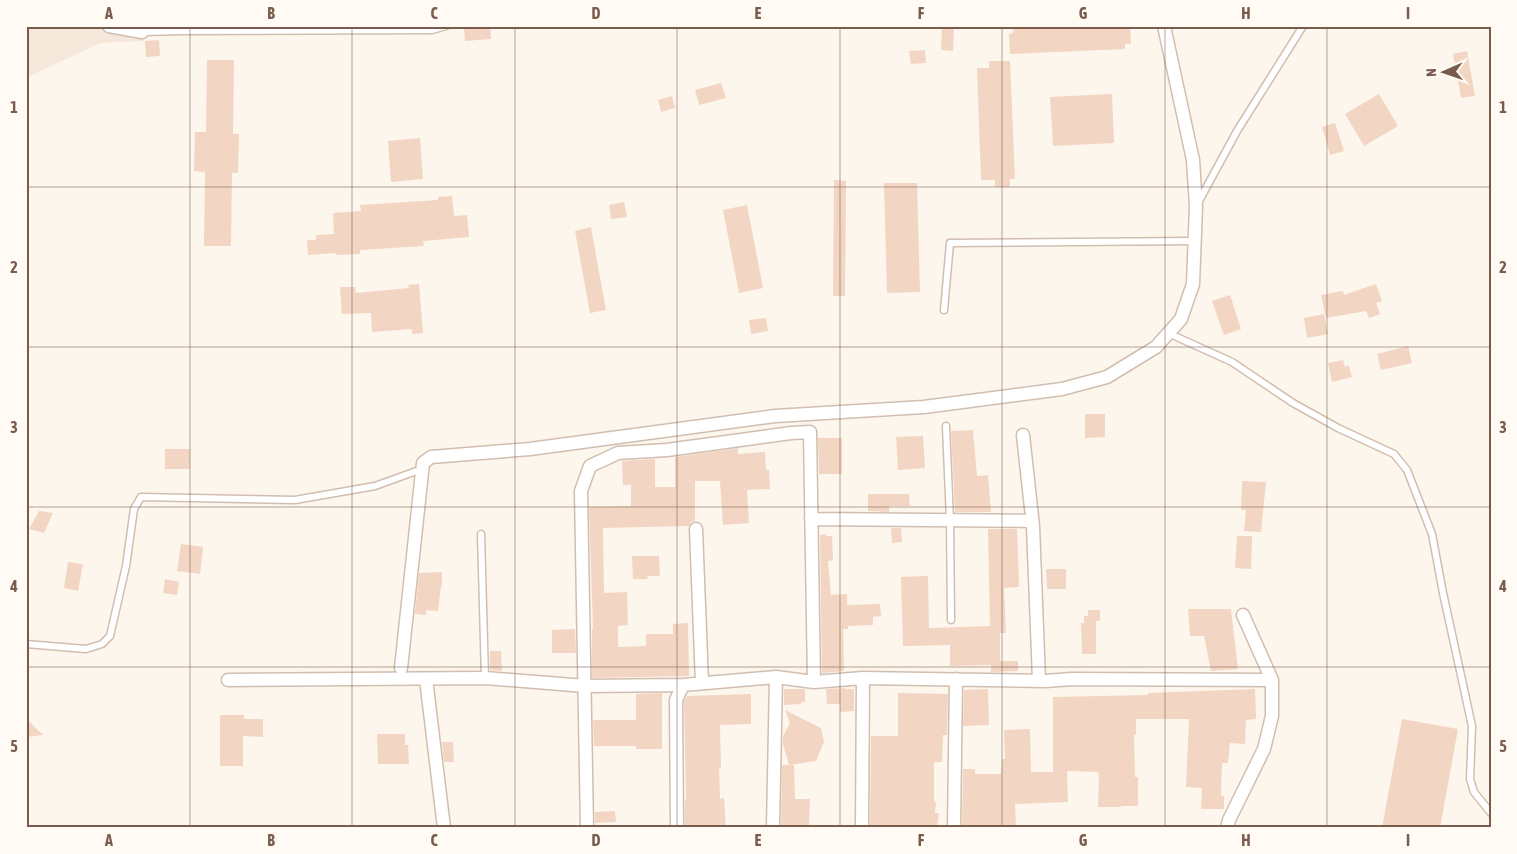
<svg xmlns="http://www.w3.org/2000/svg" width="1517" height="854" viewBox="0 0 1517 854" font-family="'Asap Condensed',sans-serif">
  <rect width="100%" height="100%" fill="#fdf6ec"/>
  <path fill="#f5e8da" d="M26,26H141L144,41L100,43L26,78Z"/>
  <path fill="#f3d5c3" d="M464,26H490L491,39L465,41Z
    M1013,26H1124V29L1130,28L1131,44H1125V49L1010,54L1009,34L1013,33Z
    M942,27H954L953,51L941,50Z
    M159,40L160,56L146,57L145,41Z
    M925,50L926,63L911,64L909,51Z
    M1467,51L1475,96L1461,98L1453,54Z
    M207,60H234L233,134H239L238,173H232L231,246H204L205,172L194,171L195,132H206Z
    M989,61H1010L1015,179H1010V187H995V180H981L977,68H989Z
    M721,83L726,98L699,105L695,90Z
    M1112,94L1114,143L1053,146L1050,97Z
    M1379,94L1398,126L1364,146L1345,114Z
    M672,96L675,108L661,112L658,100Z
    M1335,123L1344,151L1330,155L1322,127Z
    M420,138L423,179L391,182L388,141Z
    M834,180L846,181L845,296H833Z
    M884,183H917L920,292L887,293Z
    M452,196L454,216L467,215L469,237L423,241L424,246L360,250V254L336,255V253L308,255L307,240H316V235L334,234L333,213L361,211L360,205L438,200V197Z
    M624,202L627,217L611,219L609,205Z
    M747,205L763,288L739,293L723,210Z
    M591,227L606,310L590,313L575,231Z
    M419,284L423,333L412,334V329L372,332L371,313L342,314L340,287H355L356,293L409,288L408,285Z
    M1376,284L1382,301L1376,303L1380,314L1369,318L1366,311L1326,318L1321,295L1343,291L1344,295Z
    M1230,295L1241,329L1224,335L1212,301Z
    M1324,314L1328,334L1307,338L1304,318Z
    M766,318L768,331L751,334L749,320Z
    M1408,346L1412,363L1381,370L1377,354Z
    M1343,360L1345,367L1349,366L1352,377L1332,382L1328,363Z
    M1085,414H1105V437L1085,438Z
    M973,430L977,476L988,475L991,512H955L951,431Z
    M923,436L925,468L898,470L896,437Z
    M818,438H842V474H819Z
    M738,448V454L765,452L766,470H769L770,489L747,490L749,523L723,525L720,481H695V521L691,522L689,526L603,528L604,593L627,592L628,625L618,626V647L646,646V634H673V624L688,623L689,676L592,678V629H593L589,507L631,506V485H623L622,461L655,459V487H675V457Z
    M165,449H190V469H165Z
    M1242,481L1266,482L1261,532L1244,531L1246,510H1241Z
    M868,494H909L910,506H889V512L868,511Z
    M39,511L53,513L44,533L29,529Z
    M891,528H901L902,542L892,543Z
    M988,529H1017L1019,587L1004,588L1006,633H1000V661H1018V671L991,672V665L950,666V645L903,646L901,577L928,576L929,628L990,626Z
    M826,534V536H832L833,560L828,561L831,595L847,594V605L880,604L881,616L873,617V625L848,626V629H843L844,671L822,673L820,535Z
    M1237,536H1252L1251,569L1235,568Z
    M181,544L203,547L200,574L177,571Z
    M632,556H659L660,576H647L648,579H633Z
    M68,562L83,564L78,591L64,588Z
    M1046,569H1066V589H1047Z
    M442,572V586H441L438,611L426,610V615L415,614L419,573Z
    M165,579L179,582L177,595L163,593Z
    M1188,609H1231L1238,669L1211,671L1204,636H1190Z
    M1088,610H1100V621H1096V654H1082L1081,623H1084V616H1088Z
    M575,629L576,653H552V630Z
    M490,651H501L502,671L490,670Z
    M845,688V689H854V711L840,712V704H827L826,689Z
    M784,689H805V702H801V704L784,705Z
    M988,689L989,725L963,726L964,690Z
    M1255,689L1256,719L1246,720L1245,744L1230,743L1228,763H1222L1221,796H1224V809H1201L1202,788L1186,787L1189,719H1136V735H1134L1135,777H1138V806H1121V807H1098L1099,774H1098V772L1067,771L1068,802L1015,804L1016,828H962L963,769H975V774H1001L1002,759H1005L1004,730L1030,729L1031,772H1053V697L1148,695V693Z
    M662,693V749H636V746H594L593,720H636V694Z
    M898,693L948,694L947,735H943L942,762H934V802H936L935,813H939L937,828H870L871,736H898Z
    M751,694V724L720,725L721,768H719L720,799L724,798L726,828H685V800H686L684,702L687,696Z
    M785,710L821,728L824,742L816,761L789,765L783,744V736L790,723Z
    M220,715H244V719H263V737L243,736V766H220Z
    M26,719L43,735L26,737Z
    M1402,719L1458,729L1440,828H1382Z
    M377,734H405V745H408L409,764H378Z
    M442,742H453L454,762H444Z
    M782,765H794L795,799H810L809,826L781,825Z
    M615,811L616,822L595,823V812Z"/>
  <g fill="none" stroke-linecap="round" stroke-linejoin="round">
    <g stroke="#d1beb0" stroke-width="9">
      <path id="service" d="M142,32L182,31L432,30L446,26
        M1199,201L1237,131L1303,26
        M944,310L950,243L1194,241
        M1168,333L1232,362L1293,403L1338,428L1394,454L1407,470L1432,534L1443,593L1472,726L1470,779L1474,792L1491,813
        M946,426L950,520L951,620
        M481,534L485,678
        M26,644L86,649L102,644L110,636L126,566L134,509L141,497L295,500L375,486L422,469"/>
    </g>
    <g stroke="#d1beb0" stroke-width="15">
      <path id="minor" d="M109,26L142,32
        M1023,435L1033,526L1039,680
        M811,519L1032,521
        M696,529L702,683
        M401,668L423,463L431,457L530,449L775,416L924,407L1062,389L1107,377L1156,347L1181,319L1193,284L1196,206L1193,160L1164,26
        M426,679L444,828
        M228,680L485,678L585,686L683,685L776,677L814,682L863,678L1045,681L1072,679L1272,680
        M587,828L581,491L590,466L618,453L667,450L791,433L810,432L814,682
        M677,828L676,700L683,685
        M773,828L776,677
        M862,828L863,678
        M954,828L956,679
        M1227,828L1229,820L1264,749L1272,716V680L1243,615"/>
    </g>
    <use href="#service" stroke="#fff" stroke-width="6"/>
    <use href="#minor" stroke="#fff" stroke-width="12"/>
  </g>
  <path fill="none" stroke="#7a5c4d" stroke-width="1" stroke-opacity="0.55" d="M190,26V828M352,26V828M515,26V828M677,26V828M840,26V828M1002,26V828M1165,26V828M1327,26V828M26,187H1491M26,347H1491M26,507H1491M26,667H1491"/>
  <rect width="1517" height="854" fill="none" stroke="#fffaf3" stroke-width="55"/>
  <g transform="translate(1444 72) rotate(268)" stroke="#fffaf3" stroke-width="4" paint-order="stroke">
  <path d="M0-4L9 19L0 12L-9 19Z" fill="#7a5c4d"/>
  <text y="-8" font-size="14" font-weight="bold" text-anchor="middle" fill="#7a5c4d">N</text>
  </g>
  <rect x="28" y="28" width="1462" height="798" fill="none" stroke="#7a5c4d" stroke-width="2"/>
  <g font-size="16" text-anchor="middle" font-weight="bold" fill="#7a5c4d">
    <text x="109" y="19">A</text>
    <text x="271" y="19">B</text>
    <text x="434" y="19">C</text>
    <text x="596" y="19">D</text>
    <text x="758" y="19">E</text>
    <text x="921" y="19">F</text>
    <text x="1083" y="19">G</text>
    <text x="1246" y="19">H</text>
    <text x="1408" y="19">I</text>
    <text x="14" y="113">1</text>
    <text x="1503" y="113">1</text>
    <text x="14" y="273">2</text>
    <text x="1503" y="273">2</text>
    <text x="14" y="433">3</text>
    <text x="1503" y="433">3</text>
    <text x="14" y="592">4</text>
    <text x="1503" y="592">4</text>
    <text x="14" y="752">5</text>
    <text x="1503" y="752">5</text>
    <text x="109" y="846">A</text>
    <text x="271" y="846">B</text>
    <text x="434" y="846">C</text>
    <text x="596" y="846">D</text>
    <text x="758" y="846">E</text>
    <text x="921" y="846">F</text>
    <text x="1083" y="846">G</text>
    <text x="1246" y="846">H</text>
    <text x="1408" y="846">I</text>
  </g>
</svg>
